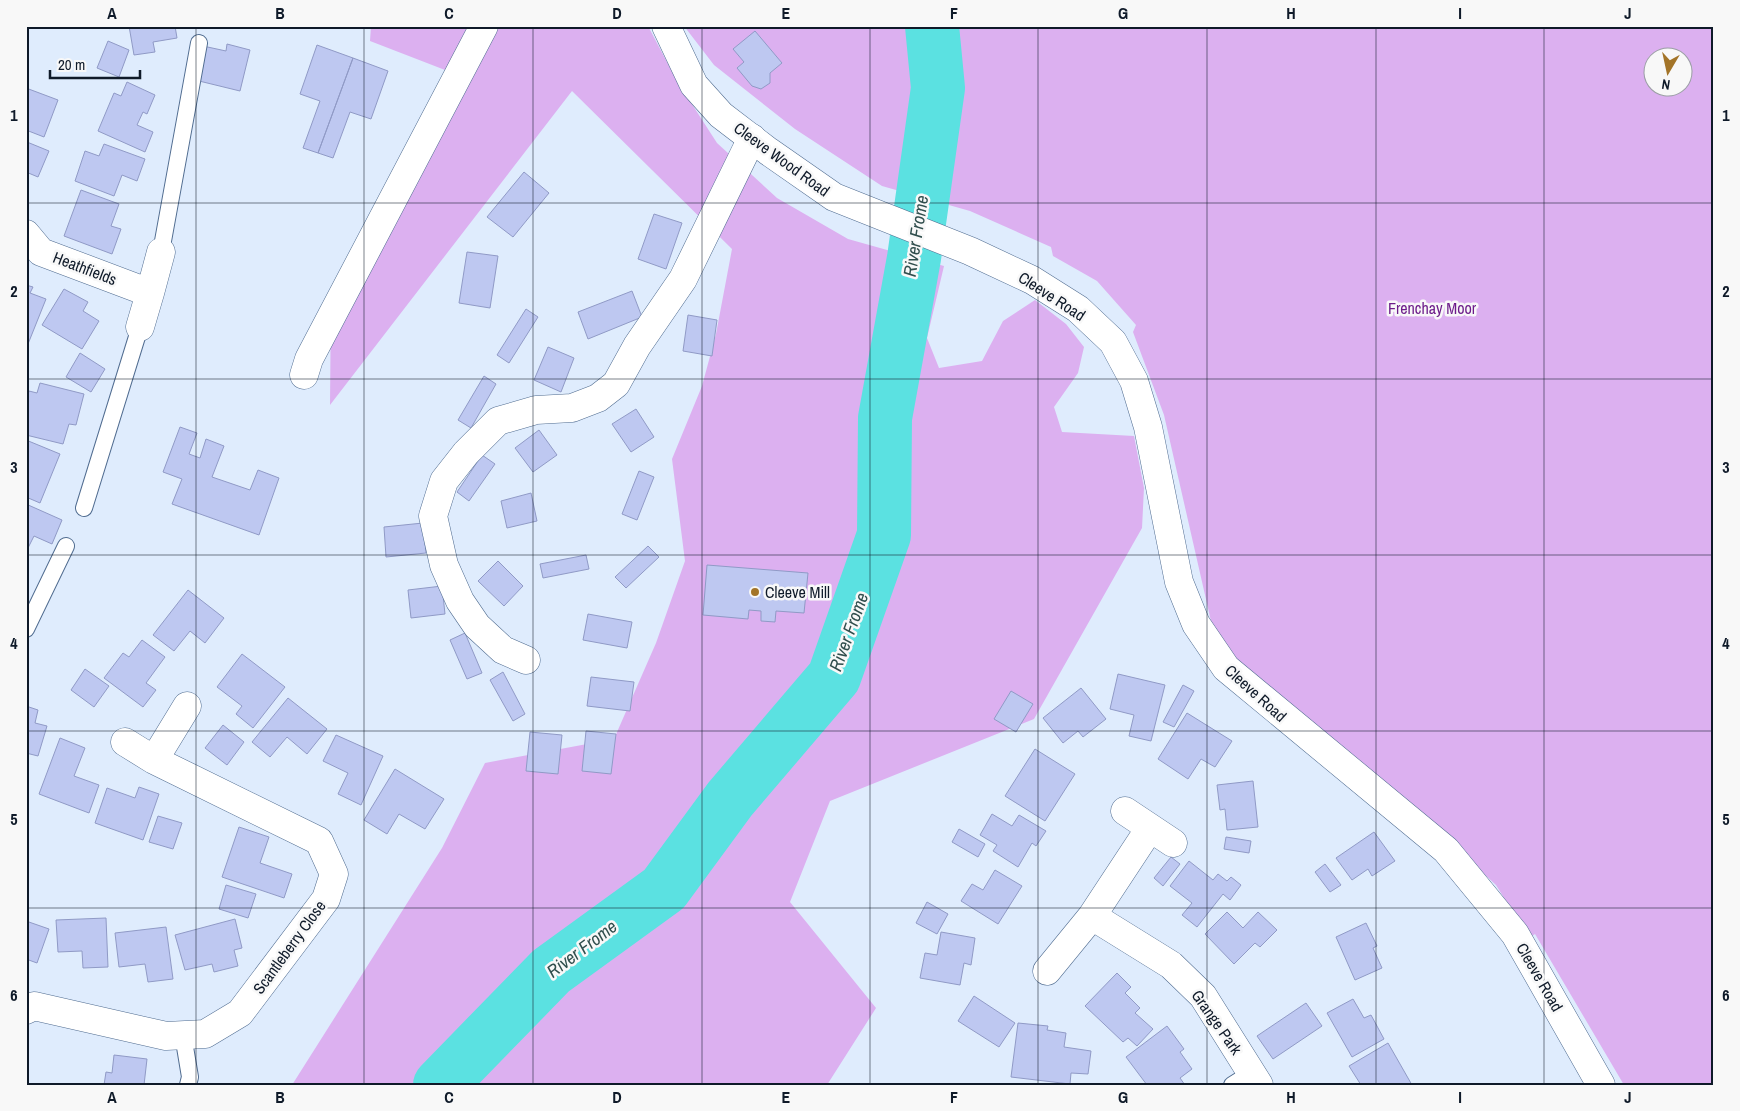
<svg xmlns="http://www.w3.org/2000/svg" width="1740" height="1111" viewBox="0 0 1740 1111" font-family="'Archivo Narrow',sans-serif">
  <rect width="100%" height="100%" fill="#dfecfd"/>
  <path fill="#dcb0f0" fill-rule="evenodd" d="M371,26H648L677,81L717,143L777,198L848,239L944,266L927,338L939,368L982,361L1003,321L1035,300L1066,324L1084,347L1078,373L1054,407L1062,432L1134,436L1144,488L1142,528L1034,719L830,801L790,902L876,1008L827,1085H292L442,848L485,763L614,739L656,643L685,561L672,459L702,386L716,334L732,249L572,91L330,405L331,291L458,75L370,41Z
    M684,26H1714V1085H1624L1535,934L1529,938L1496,885L1408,804L1229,657L1213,630L1164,415L1133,332L1136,325L1097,281L1053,256L1051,247L970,211L882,186L795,129L714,65ZM1652,58H1682V88H1652Z"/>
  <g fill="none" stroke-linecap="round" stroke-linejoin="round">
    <path stroke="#5be1e1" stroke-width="54" d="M440,1085L551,971L664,889L730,799L834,677L884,535L885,418L914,258L938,88L932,26"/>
  </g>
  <path fill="#bec8f1" stroke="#909ac6" d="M129,26H175L177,38L153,42L155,52L134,55Z
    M755,31L782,63L770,73V83L761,89L752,86L737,68L744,62L733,49Z
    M108,41L129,50L119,77L97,68Z
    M227,44L250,50L240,91L195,80L203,46L226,51Z
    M317,45L353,58L318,153L303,148L320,101L300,94Z
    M353,58L388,71L371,119L350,112L333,158L318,153Z
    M127,82L155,95L147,114L143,112L137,125L153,132L145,152L98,131L114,93L121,96Z
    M26,88L58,100L44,137L26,130Z
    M27,142L49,151L38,177L26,172Z
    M104,144L145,159L137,181L122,175L114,196L75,181L85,151L99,156Z
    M524,172L549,193L513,237L487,217Z
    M81,190L119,204L111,226L121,229L112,254L64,236Z
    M654,214L682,223L666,269L638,259Z
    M467,252L498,256L490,308L459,303Z
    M26,285L33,287L30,293L46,299L28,344L26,343Z
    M64,289L88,302L83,311L99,321L82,349L42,325Z
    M632,291L642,317L588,339L578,312Z
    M526,309L538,317L509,363L497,355Z
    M688,315L717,320L712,356L683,351Z
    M548,347L574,358L561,392L534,380Z
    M80,353L105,369L91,392L66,377Z
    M484,376L496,384L471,428L458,420Z
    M40,383L84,394L76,425L69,424L63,444L26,435V402L29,391L37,393Z
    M636,409L654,437L631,452L612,424Z
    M180,427L197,433L189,454L200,458L206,439L224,446L212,477L250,490L258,470L279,478L259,535L172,504L182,479L163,472Z
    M539,430L557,455L533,472L515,448Z
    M26,440L60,454L40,503L26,497Z
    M482,455L495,464L469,501L457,492Z
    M639,471L654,477L637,520L622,514Z
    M531,493L537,521L507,528L501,501Z
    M26,504L62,520L52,544L34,536L26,552Z
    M423,523L426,553L386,557L384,527Z
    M648,546L659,557L626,588L615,577Z
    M586,555L589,569L543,578L540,564Z
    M498,561L523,586L504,606L478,581Z
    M707,565L808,573L804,613L776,611L775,622L761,621V611L749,610L748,619L703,615Z
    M442,586L445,614L411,618L408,590Z
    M188,590L224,618L205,643L190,631L174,651L153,635Z
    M588,614L632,622L627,648L583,640Z
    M465,633L482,673L467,679L450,640Z
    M142,640L165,657L146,683L156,690L143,707L104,678L123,653L129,657Z
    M242,654L285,687L253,728L236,714L242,706L217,687Z
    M85,669L109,686L94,707L71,690Z
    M503,672L525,714L513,721L490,680Z
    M1118,674L1165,685L1151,741L1129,736L1134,715L1110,709Z
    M591,677L634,682L630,711L587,706Z
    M1183,685L1194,691L1174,727L1163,722Z
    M1081,688L1106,719L1083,737L1078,731L1063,743L1043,718Z
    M1011,691L1033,704L1016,732L994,719Z
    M288,698L327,729L307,754L287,737L270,757L252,742Z
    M26,706L38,710L35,723L47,726L38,756L26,753Z
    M1187,713L1232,741L1215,767L1201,759L1188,779L1158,759Z
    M223,725L244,742L227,765L205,748Z
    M586,731L616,734L611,774L582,771Z
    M530,732L562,735L558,774L526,771Z
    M336,735L383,756L361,805L338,794L348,773L323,761Z
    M60,738L85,748L74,776L99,785L89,813L39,794Z
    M1035,749L1075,774L1045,821L1005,796Z
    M395,769L444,799L425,829L399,814L387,834L364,820Z
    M1253,781L1258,827L1227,830L1225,809L1220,810L1217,785Z
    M139,787L159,794L143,840L95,823L107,788L135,798Z
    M992,814L1012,826L1019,815L1046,831L1036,846L1032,843L1018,867L993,851L997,845L980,835Z
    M158,816L182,823L173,849L149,842Z
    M239,827L269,837L260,863L292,874L284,898L222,877Z
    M959,829L985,844L978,857L952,842Z
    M1374,832L1395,861L1372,876L1368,869L1352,880L1336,858Z
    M1226,837L1251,841L1249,853L1224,849Z
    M1171,857L1180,864L1163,886L1154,878Z
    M1189,861L1213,880L1218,874L1227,881L1231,877L1241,885L1230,900L1223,894L1197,927L1182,915L1192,903L1170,886Z
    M1325,864L1341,885L1330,892L1315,872Z
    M995,870L1022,886L998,924L961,901L972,884L983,890Z
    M226,885L256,894L248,918L219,909Z
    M927,902L948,914L937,934L916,923Z
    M1227,912L1243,928L1258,912L1277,930L1260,947L1255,943L1234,964L1205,934Z
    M106,918L108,967L83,968L82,951L58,952L56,920Z
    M235,919L242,948L234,950L238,966L214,972L212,964L185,970L175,935Z
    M26,921L49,929L37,963L26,959Z
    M1366,923L1377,946L1373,948L1382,968L1355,980L1336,937Z
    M166,927L173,979L148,982L145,964L119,967L115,933Z
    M941,932L975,938L971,965L964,963L960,985L920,978L925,953L937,955Z
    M1117,973L1131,987L1125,993L1140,1008L1135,1013L1153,1029L1137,1046L1128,1038L1123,1042L1085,1006Z
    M974,996L1015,1023L999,1047L958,1021Z
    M1353,999L1364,1018L1371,1015L1384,1039L1352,1057L1327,1013Z
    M1306,1003L1322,1026L1273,1059L1257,1036Z
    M1018,1023L1048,1026L1047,1030L1066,1033L1064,1047L1091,1051L1088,1074L1071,1073L1070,1084L1011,1077Z
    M1167,1026L1184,1049L1180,1052L1192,1069L1180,1078L1185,1085H1147L1126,1057Z
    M1388,1043L1412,1085H1361L1349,1066Z
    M114,1055L147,1059L144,1085H104L106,1072L112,1073Z"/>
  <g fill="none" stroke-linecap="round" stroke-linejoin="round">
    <g stroke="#506c90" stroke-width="18">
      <path id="service" d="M161,252L199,43
        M84,508L140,327
        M26,629L66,546
        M183,1035L190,1077L188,1085
        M1232,1085L1251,1073"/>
    </g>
    <g stroke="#506c90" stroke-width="29">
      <path id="minor" d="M26,234L41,252L150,293L161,252
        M140,327L150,293
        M304,375L309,359L484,26
        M526,660L503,650L477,626L460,601L444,565L433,516L444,481L466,453L498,421L536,410L572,408L598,398L616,384L637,346L683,279L752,138
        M154,760L187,706
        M1125,811L1173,843
        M1092,916L1171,965L1203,996L1259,1085
        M1047,971L1092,916L1150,828
        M26,1010L34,1006L166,1036L205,1034L240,1013L326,899L334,874L319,841L154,760L125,742"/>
    </g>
    <g stroke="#506c90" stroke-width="29">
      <path id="tertiary" d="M666,26L694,85L721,115L768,151L834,197L970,251L1032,280L1078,309L1113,342L1134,381L1148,427L1179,582L1196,624L1226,668L1446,850L1515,934L1601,1085"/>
    </g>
    <use href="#service" stroke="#fff" stroke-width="16"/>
    <use href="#minor" stroke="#fff" stroke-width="28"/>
    <use href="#tertiary" stroke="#fff" stroke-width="28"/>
  </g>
  <path fill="none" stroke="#0f1a29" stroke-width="1" stroke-opacity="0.55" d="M196,26V1085M364,26V1085M533,26V1085M702,26V1085M870,26V1085M1038,26V1085M1207,26V1085M1376,26V1085M1544,26V1085M26,203H1714M26,379H1714M26,555H1714M26,731H1714M26,908H1714"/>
  <circle fill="#a37428" stroke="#f8f8f8" stroke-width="2" cx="755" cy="592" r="5"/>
  <g text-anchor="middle" stroke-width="5" stroke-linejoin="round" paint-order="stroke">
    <g font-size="16" fill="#0f1a29" stroke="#f8f8f8">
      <text transform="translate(782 159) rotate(36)" y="6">Cleeve Wood Road</text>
      <text transform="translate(85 268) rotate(21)" y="6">Heathfields</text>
      <text transform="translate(1052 296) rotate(33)" y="6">Cleeve Road</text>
      <text transform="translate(1256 693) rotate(42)" y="6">Cleeve Road</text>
      <text transform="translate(289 947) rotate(-54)" y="6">Scantleberry Close</text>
      <text transform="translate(1540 977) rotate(60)" y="6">Cleeve Road</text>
      <text transform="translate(1217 1022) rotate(55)" y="6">Grange Park</text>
    </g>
    <g font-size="16" fill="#6d1c8a" stroke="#f8f8f8">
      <text x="1432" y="314">Frenchay Moor</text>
    </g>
    <g font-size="16" fill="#0f1a29" stroke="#f8f8f8" text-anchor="start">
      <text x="765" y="598">Cleeve Mill</text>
    </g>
    <g font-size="18" font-style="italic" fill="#304e4d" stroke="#f8f8f8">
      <text transform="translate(916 236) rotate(-81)" y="6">River Frome</text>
      <text transform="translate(849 632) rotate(-70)" y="6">River Frome</text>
      <text transform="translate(582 949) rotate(-37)" y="6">River Frome</text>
    </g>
  </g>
  <rect width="1740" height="1111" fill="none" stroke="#f8f8f8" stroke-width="55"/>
  <g transform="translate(1668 72) rotate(189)"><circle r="24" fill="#f8f8f8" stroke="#9b9fa5"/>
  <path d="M0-4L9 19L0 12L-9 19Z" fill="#a37428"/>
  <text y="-8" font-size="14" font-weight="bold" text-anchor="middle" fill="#0f1a29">N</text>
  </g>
  <path d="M50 70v8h90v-8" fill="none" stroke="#0f1a29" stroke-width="2.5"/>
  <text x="58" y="70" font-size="15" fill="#0f1a29" stroke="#f8f8f8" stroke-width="4" paint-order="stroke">20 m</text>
  <rect x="28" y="28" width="1684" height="1056" fill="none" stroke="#0f1a29" stroke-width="2"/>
  <g font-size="16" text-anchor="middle" font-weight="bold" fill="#0f1a29">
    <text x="112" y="19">A</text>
    <text x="280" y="19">B</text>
    <text x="449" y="19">C</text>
    <text x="617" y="19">D</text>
    <text x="786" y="19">E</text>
    <text x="954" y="19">F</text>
    <text x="1123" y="19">G</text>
    <text x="1291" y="19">H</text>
    <text x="1460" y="19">I</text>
    <text x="1628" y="19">J</text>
    <text x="14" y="121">1</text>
    <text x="1726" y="121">1</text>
    <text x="14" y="297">2</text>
    <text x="1726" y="297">2</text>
    <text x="14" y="473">3</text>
    <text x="1726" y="473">3</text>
    <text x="14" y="649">4</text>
    <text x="1726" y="649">4</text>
    <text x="14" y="825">5</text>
    <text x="1726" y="825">5</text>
    <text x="14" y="1001">6</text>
    <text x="1726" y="1001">6</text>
    <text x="112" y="1103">A</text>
    <text x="280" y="1103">B</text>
    <text x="449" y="1103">C</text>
    <text x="617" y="1103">D</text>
    <text x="786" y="1103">E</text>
    <text x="954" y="1103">F</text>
    <text x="1123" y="1103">G</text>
    <text x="1291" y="1103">H</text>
    <text x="1460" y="1103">I</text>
    <text x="1628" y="1103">J</text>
  </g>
</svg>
